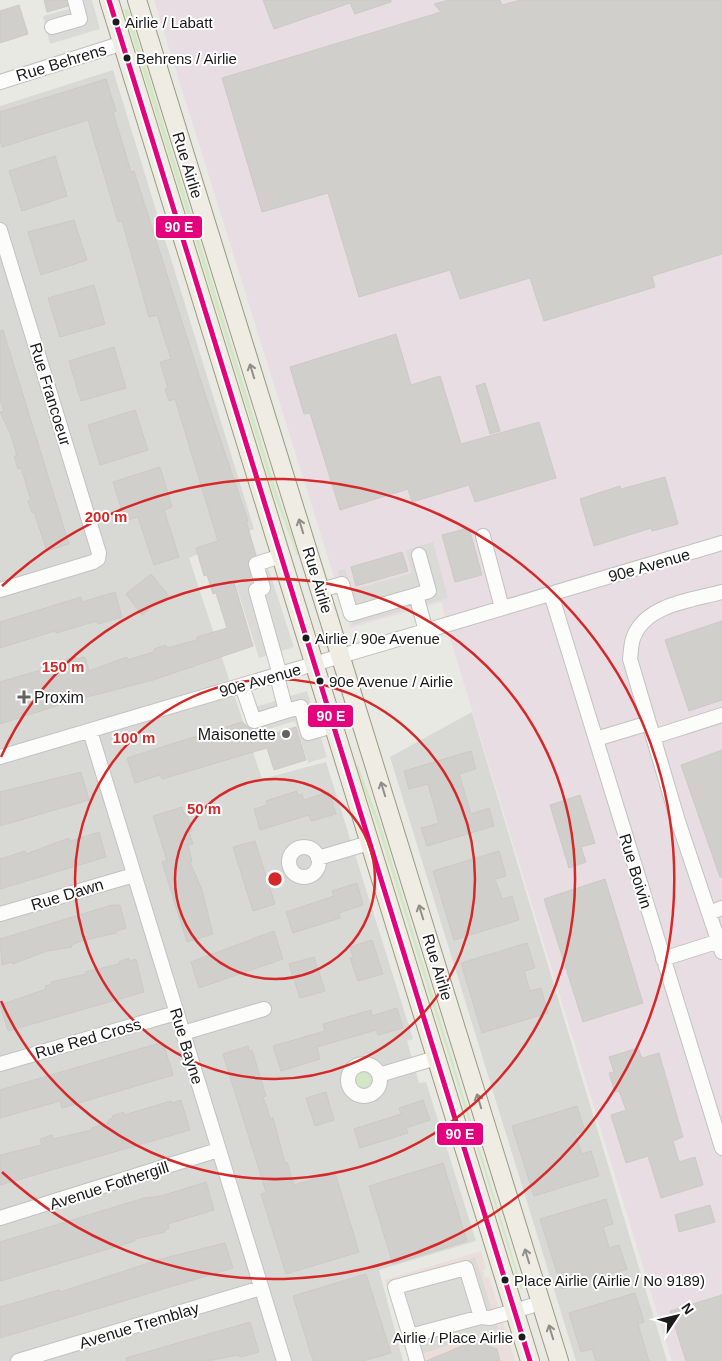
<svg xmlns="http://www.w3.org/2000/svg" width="722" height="1361" viewBox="0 0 722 1361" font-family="Arial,sans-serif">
  <rect width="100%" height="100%" fill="#e9e9e4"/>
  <path fill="#d8d8d5" d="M113,70L254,529L189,558L262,779L326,762L413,1039L407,1041L419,1083L426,1082L476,1241L379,1270L403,1361H0V106Z
    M472,712L667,1361H576L390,757Z"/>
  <path fill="#ebddd9" d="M481,1251L486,1268L483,1270L485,1278L489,1277L515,1361H409L385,1280Z"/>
  <path fill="#e7dde2" d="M154,0H722V1361H672L446,625L442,602L350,628Z"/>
  <path fill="#d2e7c2" d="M128,9L278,496L299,555H297L275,498L140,62L124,10Z
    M358,765L380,823L523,1290H521L377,825L356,766Z
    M356 1080a7 7 0 1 1 14 0a7 7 0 1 1-14 0Z"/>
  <path fill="#dadad7" d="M67,0H92L100,29L50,44L43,16L69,9Z
    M433,542L448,598L353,625L338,571L345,569L352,590L412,573L406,550Z
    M265,558L294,647L259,658L236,585L257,578Z
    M307,691L327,757L308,763L295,721L256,733L248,709Z
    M475,1257L498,1329L412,1357L389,1285Z"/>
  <path fill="#d0cfcb" stroke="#cccac5" d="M44,0H66L68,6L47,12Z
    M263,0H391V2L355,14L350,3L274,29Z
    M449,0H500L502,5L520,0H722V254L652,276L655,287L544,321L530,278L460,299L450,270L359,297L328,193L262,212L222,78L441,12L434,4Z
    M19,5L28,34L0,43V11Z
    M106,79L116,111L113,112L131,172L134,171L206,397L248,521H246L256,555L248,562L251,577L234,582L253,646L153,680L75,700L0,724V682L65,663L64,660L76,657L77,659L85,657L89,671L127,657V660L154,652V649L166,645L167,648L197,640V637L227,628L216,593L213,594L207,575L204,576L196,548L218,541L175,399L169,401L165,389L168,388L160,362L171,359L157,315L149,317L122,221L118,222L88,120L2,147L0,141V112Z
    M55,156L67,196L22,211L9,171Z
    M74,220L87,260L41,275L28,232Z
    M94,285L105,324L60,337L48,298Z
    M3,330L69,544L47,551L34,512L32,513L28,501L31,500L21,468L18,469L14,456H17L11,435L0,412L4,411L0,400V331Z
    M396,334L411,385L440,376L461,444L539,422L556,478L475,502L469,485L412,502L408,489L340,510L310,413L304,414L290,367Z
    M114,347L126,388L81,401L69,361Z
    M485,383L500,431L490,434L476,386Z
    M135,410L148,450L100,465L88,425Z
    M160,467L172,507L164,510L179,557L154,565L138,517L125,521L113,482Z
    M665,477L678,524L652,531L651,528L594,546L580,499L620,486L621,489Z
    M469,528L482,575L455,582L442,535Z
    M402,552L408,571L356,586L351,567Z
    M151,574L168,595L142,615L126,594Z
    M115,592L122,617L98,624L97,621L56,633L55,631L0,648V622L81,597L82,602Z
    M722,621V700L689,711L665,640Z
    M242,722L253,730L256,739L296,727L306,760L274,770L267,748L162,779L160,775L135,783L127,758Z
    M722,750V877H720L681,765Z
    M471,751L476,769L459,774L471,814L489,808L494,826L427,846L421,828L439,823L428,784L409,789L404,771Z
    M81,772L89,800L0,826V792Z
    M297,791L298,796L302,794L304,800L329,792L336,814L311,821L309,815L260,830L254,809L267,805L266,801Z
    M580,795L595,843L581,847L586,862L569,868L550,805Z
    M182,807L184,814L187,813L192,831L189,832L193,844L188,845L192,861L190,862L202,890L213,934L187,942L162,862L167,860L153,816Z
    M99,832L106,857L0,889V859L25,851L26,854L69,838L70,841Z
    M255,841L275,904L253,911L233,847Z
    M499,851L506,876L495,879L502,899L512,896L519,920L454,940L433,871Z
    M605,879L643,1003L583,1022L544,899Z
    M357,883L363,905L339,913L340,918L293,933L286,912L334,896L332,891Z
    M112,905H120L126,928L116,931V933L81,941L71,945L72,947L47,951L13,964L12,962L2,965L0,939Z
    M274,931L283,959L199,988L191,962Z
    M372,940L383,974L358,981L350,958L353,957L350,947Z
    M527,943L535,968L524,971L530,991L541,988L548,1013L482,1033L461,963Z
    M314,957L325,991L300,998L289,964Z
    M129,958L130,961L136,959L144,992L8,1031L0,1005L46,989L45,986L52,984L51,982L86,974L85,972L119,964V962Z
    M397,1008L403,1028L378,1035L376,1030L317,1047L320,1059L281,1071L273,1046L325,1031L323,1024L371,1010L372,1016Z
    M163,1042L173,1075L62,1108L60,1101L0,1118V1090Z
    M248,1046L249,1051L252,1050L266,1096L263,1097L267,1108L270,1119L273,1118L285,1163L287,1162L294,1185L335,1173L359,1252L286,1274L261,1194L266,1192L223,1054Z
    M638,1048L642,1058L659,1053L683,1137L673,1141L679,1162L695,1157L703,1185L661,1198L648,1156L626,1163L611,1115L626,1110L619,1091L615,1092L609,1073L614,1072L609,1057Z
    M326,1092L334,1120L315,1126L306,1098Z
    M181,1100L190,1130L0,1185V1155L42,1145L40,1139L52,1135L53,1139L92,1130V1128L108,1123V1120L113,1118L112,1116L124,1112V1115L171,1101L172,1103Z
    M423,1100L430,1120L406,1128L408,1133L360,1148L354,1129L401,1114L399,1108Z
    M577,1106L585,1131L575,1134L582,1154L591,1151L599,1176L534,1196L512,1126Z
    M443,1163L467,1241L393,1264L369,1186Z
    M206,1182L214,1210L168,1224L169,1228L165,1230V1232L135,1239V1241L0,1281V1242L144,1198L161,1196Z
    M606,1199L613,1224L603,1227L609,1248L619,1245L627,1269L562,1289L540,1219Z
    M710,1205L715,1222L679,1232L675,1215Z
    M225,1243L233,1268L0,1338V1307L59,1290L60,1292L161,1259Z
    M366,1274L391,1353L363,1361H313L293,1296Z
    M635,1293L644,1322L638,1324L649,1361H596L592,1349L581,1352L569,1313Z
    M722,1295V1361H686L670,1311Z
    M250,1322L259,1352L241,1357L237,1355L208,1361H127L126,1358Z
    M474,1341L497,1349L500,1361H426Z"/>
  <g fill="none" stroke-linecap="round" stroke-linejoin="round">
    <g stroke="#c2c2c0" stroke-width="16">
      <path id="minor" d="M52,27L80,19L75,0
        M0,82L123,43
        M0,230L99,553L98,559L93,562L0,590
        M483,536L502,608
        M419,555L429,591L416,595L426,631
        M321,590L342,584L351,614L416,595
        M722,592C693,600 647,604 634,636C631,642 631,651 630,659L678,821L722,952
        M551,594L722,1148
        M280,675L256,590L263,588L256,564L281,556
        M277,676L286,711L301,707L308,733L333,726
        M242,686L254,721L286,711
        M90,731L284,1361
        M653,737L722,715
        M596,739L649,723
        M0,757L722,543
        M289 862a15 15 0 1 1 30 0a15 15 0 1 1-30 0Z
        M318,858L369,843
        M709,913L722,908
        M0,914L134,875
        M663,959L719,941
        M183,1033L264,1009
        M0,1064L176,1013
        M348 1080a16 16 0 1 1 32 0a16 16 0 1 1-32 0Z
        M379,1075L436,1058
        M0,1218L218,1150
        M410,1336L395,1287L466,1268L481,1317
        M18,1361L261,1288
        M417,1361L410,1336L481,1317L490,1318L541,1303"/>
    </g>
    <g stroke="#9e9982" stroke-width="20">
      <path id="major" d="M109,0L530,1361
        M137,0L559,1361"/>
    </g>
    <use href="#minor" stroke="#fcfcfb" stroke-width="14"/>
    <use href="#major" stroke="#efece3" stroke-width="18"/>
    <g stroke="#fff" stroke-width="9">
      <path id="bus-1" d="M109,0L530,1361"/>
    </g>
    <use href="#bus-1" stroke="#e5007d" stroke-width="5"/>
  </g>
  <defs><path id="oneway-shaft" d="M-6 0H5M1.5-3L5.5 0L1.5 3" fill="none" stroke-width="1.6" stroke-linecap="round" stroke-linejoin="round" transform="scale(1.25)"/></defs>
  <g stroke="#908e89">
    <use href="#oneway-shaft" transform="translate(252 371) rotate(-107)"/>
    <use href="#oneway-shaft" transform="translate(301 526) rotate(-107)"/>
    <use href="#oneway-shaft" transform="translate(383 789) rotate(-107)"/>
    <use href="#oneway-shaft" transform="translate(421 912) rotate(-107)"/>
    <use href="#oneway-shaft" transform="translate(479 1101) rotate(-107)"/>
    <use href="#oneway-shaft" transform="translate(527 1256) rotate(-107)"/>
    <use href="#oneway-shaft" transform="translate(551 1332) rotate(-107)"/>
  </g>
  <g fill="none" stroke="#d62828" stroke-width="2.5">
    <circle cx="275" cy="879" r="100"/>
    <circle cx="275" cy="879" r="200"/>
    <path d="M1 757A300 300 0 1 1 1 1001"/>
    <path d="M2 586A400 400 0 1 1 2 1172"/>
  </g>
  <g fill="#1b1b1b" stroke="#fff" stroke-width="2">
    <circle cx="116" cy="22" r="4.5"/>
    <circle cx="127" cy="58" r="4.5"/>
    <circle cx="306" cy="638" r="4.5"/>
    <circle cx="320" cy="681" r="4.5"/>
    <circle cx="505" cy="1280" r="4.5"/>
    <circle cx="522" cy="1337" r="4.5"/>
  </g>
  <g fill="#636361" stroke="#fff" stroke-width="2">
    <path d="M21.5 689.5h5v5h5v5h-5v5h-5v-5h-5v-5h5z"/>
    <circle cx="286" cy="734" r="5"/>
  </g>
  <g text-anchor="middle" stroke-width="4" stroke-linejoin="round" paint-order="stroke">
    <g font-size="15" fill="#1b1b1b" stroke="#fff" text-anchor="start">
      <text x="125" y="28">Airlie / Labatt</text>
      <text x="136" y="64">Behrens / Airlie</text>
      <text x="315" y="644">Airlie / 90e Avenue</text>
      <text x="329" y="687">90e Avenue / Airlie</text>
      <text x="514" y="1286">Place Airlie (Airlie / No 9189)</text>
      <text x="513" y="1343" text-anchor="end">Airlie / Place Airlie</text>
    </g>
    <g font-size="16" fill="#1b1b1b" stroke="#fff">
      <text transform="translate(61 62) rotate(-17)" y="6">Rue Behrens</text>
      <text transform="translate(188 165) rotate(73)" y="6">Rue Airlie</text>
      <text transform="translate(51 394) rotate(73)" y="6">Rue Francoeur</text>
      <text transform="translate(649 565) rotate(-16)" y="6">90e Avenue</text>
      <text transform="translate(318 580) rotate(73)" y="6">Rue Airlie</text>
      <text transform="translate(260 680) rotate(-16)" y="6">90e Avenue</text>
      <text transform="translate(636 871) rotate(73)" y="6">Rue Boivin</text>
      <text transform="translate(67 894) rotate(-17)" y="6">Rue Dawn</text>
      <text transform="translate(438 967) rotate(73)" y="6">Rue Airlie</text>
      <text transform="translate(88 1038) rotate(-16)" y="6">Rue Red Cross</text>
      <text transform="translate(187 1046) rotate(73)" y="6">Rue Bayne</text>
      <text transform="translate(109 1185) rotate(-18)" y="6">Avenue Fothergill</text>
      <text transform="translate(139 1325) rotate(-17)" y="6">Avenue Tremblay</text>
    </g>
    <g font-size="16" fill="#1b1b1b" stroke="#fff" text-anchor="start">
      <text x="34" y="703">Proxim</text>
      <text x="276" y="740" text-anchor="end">Maisonette</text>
    </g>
  </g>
  <circle cx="275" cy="879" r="8" fill="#d62828" stroke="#fff" stroke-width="2.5"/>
  <g font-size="15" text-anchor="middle" font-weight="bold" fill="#d62828" stroke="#fff" stroke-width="4" stroke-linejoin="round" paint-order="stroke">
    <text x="106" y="522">200 m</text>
    <text x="63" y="672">150 m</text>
    <text x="134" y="743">100 m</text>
    <text x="204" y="814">50 m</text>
  </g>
  <g stroke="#fff" stroke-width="2">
    <rect x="155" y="215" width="48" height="24" rx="5" fill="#e5007d"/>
    <rect x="307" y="704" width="47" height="24" rx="5" fill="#e5007d"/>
    <rect x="436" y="1122" width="48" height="24" rx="5" fill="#e5007d"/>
  </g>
  <g font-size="14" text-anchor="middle" font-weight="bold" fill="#fff">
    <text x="179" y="232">90 E</text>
    <text x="331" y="721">90 E</text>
    <text x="460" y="1139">90 E</text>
  </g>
  <g transform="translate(677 1316) rotate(55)" stroke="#ffffff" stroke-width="4" paint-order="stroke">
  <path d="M0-4L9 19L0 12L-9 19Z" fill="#1b1b1b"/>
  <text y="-8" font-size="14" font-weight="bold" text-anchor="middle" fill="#1b1b1b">N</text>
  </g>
</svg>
